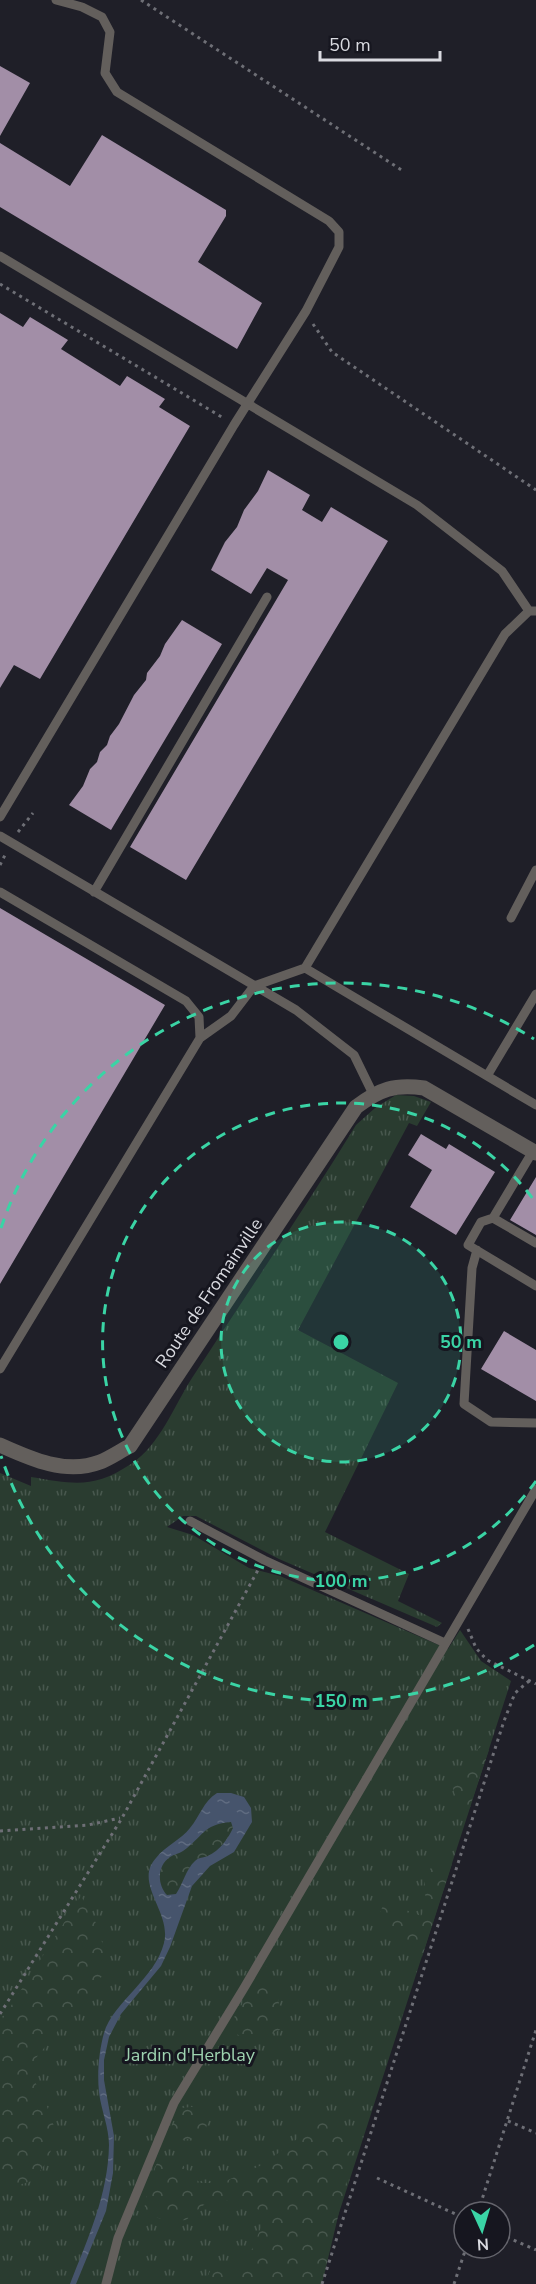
<svg xmlns="http://www.w3.org/2000/svg" width="536" height="2284" viewBox="0 0 536 2284" font-family="'Nunito Sans',sans-serif">
  <defs>
    <pattern id="grass-tufts" width="24" height="20" patternUnits="userSpaceOnUse" patternTransform="scale(1.5)"><rect width="24" height="20" fill="#2a3c30"/><path d="M3 7l-1-3M5 7V3M7 7l1-3M15 17l-1-3M17 17v-4M19 17l1-3" fill="none" stroke="#48584e"/></pattern>
    <pattern id="forest-crowns" width="20" height="18" patternUnits="userSpaceOnUse" patternTransform="scale(1.5)"><rect width="20" height="18" fill="#2a3c30"/><path d="M2 6a3 3 0 1 1 6 0M12 15a3 3 0 1 1 6 0" fill="none" stroke="#48584e"/></pattern>
    <pattern id="water-ripples" width="26" height="14" patternUnits="userSpaceOnUse" patternTransform="scale(1.5)"><rect width="26" height="14" fill="#46546c"/><path d="M2 4q2-2 4 0t4 0M15 11q2-2 4 0t4 0" fill="none" stroke="#606c81"/></pattern>
  </defs>
  <rect width="100%" height="100%" fill="#1f1f28"/>
  <path fill="url(#grass-tufts)" d="M396,1095L414,1096L431,1102L417,1126L409,1123L298,1330L398,1383L325,1532L409,1574L398,1601L442,1623L437,1627L279,1559L196,1516H183L167,1527L193,1535L249,1568L280,1576L448,1649L460,1630L481,1661L511,1681L316,2284H0V1473L31,1486V1477C74,1484 93,1489 131,1464C160,1445 174,1406 192,1378C247,1294 303,1211 356,1125L375,1108Z"/>
  <path fill="url(#forest-crowns)" d="M481,1747L489,1750L467,1815L457,1802L453,1788L455,1777L469,1755Z
    M231,1822L233,1827C228,1839 220,1850 208,1856C203,1858 199,1858 195,1861C186,1869 183,1884 176,1894L167,1895C157,1883 157,1863 172,1855C177,1853 181,1853 185,1850C200,1835 208,1824 231,1822Z
    M437,1862L452,1864L422,1957C418,1952 415,1945 410,1942C396,1933 383,1931 379,1914L384,1904L396,1906L421,1916C433,1895 414,1881 437,1862Z
    M81,1896L96,1923L106,1955L103,1975L36,2058L35,2082L44,2098L57,2135L46,2163L32,2181L5,2189L0,2188V2023Z
    M266,1966L278,1994L281,2029C265,2039 243,2044 228,2027Z
    M199,2106L209,2117L204,2135L201,2138L177,2140L169,2132L182,2108Z
    M328,2116C347,2135 354,2139 350,2166L322,2284H213L207,2278L210,2271H233L249,2256L265,2218L252,2203L232,2200L205,2204L186,2220L173,2221L143,2215L147,2194L159,2156L176,2159L200,2183H221L262,2165L296,2140L310,2117Z"/>
  <path fill="url(#water-ripples)" fill-rule="evenodd" d="M217,1793H231L244,1797L251,1808L252,1822L234,1852L210,1866L192,1886L170,1947L161,1966L121,2014L109,2037L104,2060V2080L114,2136L113,2173L106,2211L76,2284H70C88,2238 108,2195 109,2145C109,2127 101,2110 99,2092C97,2073 99,2051 104,2033C113,2002 155,1979 164,1943C172,1912 133,1883 156,1858C165,1846 181,1840 190,1828C200,1816 203,1802 217,1793ZM231,1822L233,1828C228,1839 220,1850 208,1856C203,1858 199,1857 195,1861C186,1869 183,1884 176,1894L167,1895C157,1884 157,1866 170,1857C174,1854 179,1854 183,1851C203,1837 203,1824 231,1822Z"/>
  <path fill="#a28ea7" d="M0,66L30,83L0,136Z
    M102,135L226,210V216L198,262L262,303L237,349L0,207V143L70,186Z
    M0,313L23,327L30,317L68,340L61,349L120,386L127,376L165,399L159,407L190,426L40,679L14,665L0,688Z
    M268,470L310,495L302,510L322,522L331,507L388,541L186,880L130,847L288,580L267,568L251,594L211,570L225,542L237,527L244,510L258,491Z
    M182,620L222,644L111,830L69,805L83,786L90,769L97,762L100,752L107,745L110,736L119,724L134,695L146,680L147,673L160,656L165,644Z
    M0,908L165,1005L0,1284Z
    M421,1134L446,1149L449,1144L495,1172L456,1235L410,1207L432,1170L408,1155Z
    M536,1177V1235L510,1220Z
    M504,1331L536,1350V1401L481,1369Z"/>
  <g fill="none" stroke-linecap="round" stroke-linejoin="round">
    <path stroke="#6e6f76" stroke-width="3" stroke-dasharray="3 4.5" stroke-linecap="butt" d="M141,0L403,171
      M0,284L225,419
      M313,324L332,352L536,490
      M18,832L33,813
      M0,865L6,853
      M468,1629L476,1648L487,1660L536,1684
      M0,1831L88,1825L120,1818
      M0,2014L122,1818L258,1570
      M508,2121L536,2133
      M377,2178L464,2218
      M478,2212L536,2030
      M500,2234L536,2250
      M322,2284L504,1721L515,1693L529,1681
      M454,2284L466,2248"/>
    <path stroke="#635f5c" stroke-width="9" d="M0,256L417,505L502,571L529,611
      M0,817L234,425L306,311L339,247V232L329,221L117,92L105,73L110,32L102,17L82,7L56,0
      M0,836L296,1010L354,1055L373,1094
      M0,892L186,1001L199,1017L200,1038L0,1369
      M94,892L267,597
      M511,918L536,870
      M305,968L536,1105
      M200,1038L231,1016L254,986L305,968L505,634L529,611H536
      M487,1076L536,994
      M493,1218L533,1151
      M536,1243L493,1218L481,1222L468,1245L536,1286
      M477,1250L472,1268L464,1404L491,1422L536,1423
      M190,1521L264,1560L445,1643
      M106,2284L118,2238L174,2103L244,1988L536,1489"/>
    <path stroke="#635f5c" stroke-width="15" d="M0,1445C31,1459 66,1475 100,1462C110,1458 120,1451 130,1446L356,1107C380,1089 394,1084 424,1088L536,1153"/>
  </g>
  <circle cx="341" cy="1342" r="120" fill="#3ad4a5" fill-opacity=".12"/>
  <g fill="none" stroke="#3ad4a5" stroke-width="3" stroke-dasharray="10 8">
    <circle cx="341" cy="1342" r="120"/>
    <path d="M536 1481A239 239 0 1 1 536 1203"/>
    <path d="M534 1645A359 359 0 0 1 1 1456M1 1228A359 359 0 0 1 534 1039"/>
  </g>
  <g text-anchor="middle" stroke-width="6" stroke-linejoin="round" paint-order="stroke">
    <g font-size="18" fill="#d9dae0" stroke="#16161f">
      <text transform="translate(209 1293) rotate(-56)" y="6">Route de Fromainville</text>
    </g>
    <g font-size="18" fill="#9ed3b0" stroke="#16161f">
      <text x="190" y="2061">Jardin d'Herblay</text>
    </g>
  </g>
  <circle cx="341" cy="1342" r="9" fill="#3ad4a5" stroke="#16161f" stroke-width="3"/>
  <g font-size="18" text-anchor="middle" font-weight="bold" fill="#3ad4a5" stroke="#16161f" stroke-width="6" stroke-linejoin="round" paint-order="stroke">
    <text x="461" y="1348">50 m</text>
    <text x="341" y="1587">100 m</text>
    <text x="341" y="1707">150 m</text>
  </g>
  <g transform="translate(482 2230) rotate(176)"><circle r="28" fill="#16161f" stroke="#64646c" stroke-width="1.5"/>
  <path d="M0-4.5L10 22L0 15L-10 22Z" fill="#3ad4a5"/>
  <text y="-9" font-size="16" font-weight="bold" text-anchor="middle" fill="#d9dae0">N</text>
  </g>
  <path d="M320 51v9h120v-9" fill="none" stroke="#d9dae0" stroke-width="3"/>
  <text x="329" y="51" font-size="18" fill="#d9dae0" stroke="#16161f" stroke-width="4.5" paint-order="stroke">50 m</text>
</svg>
